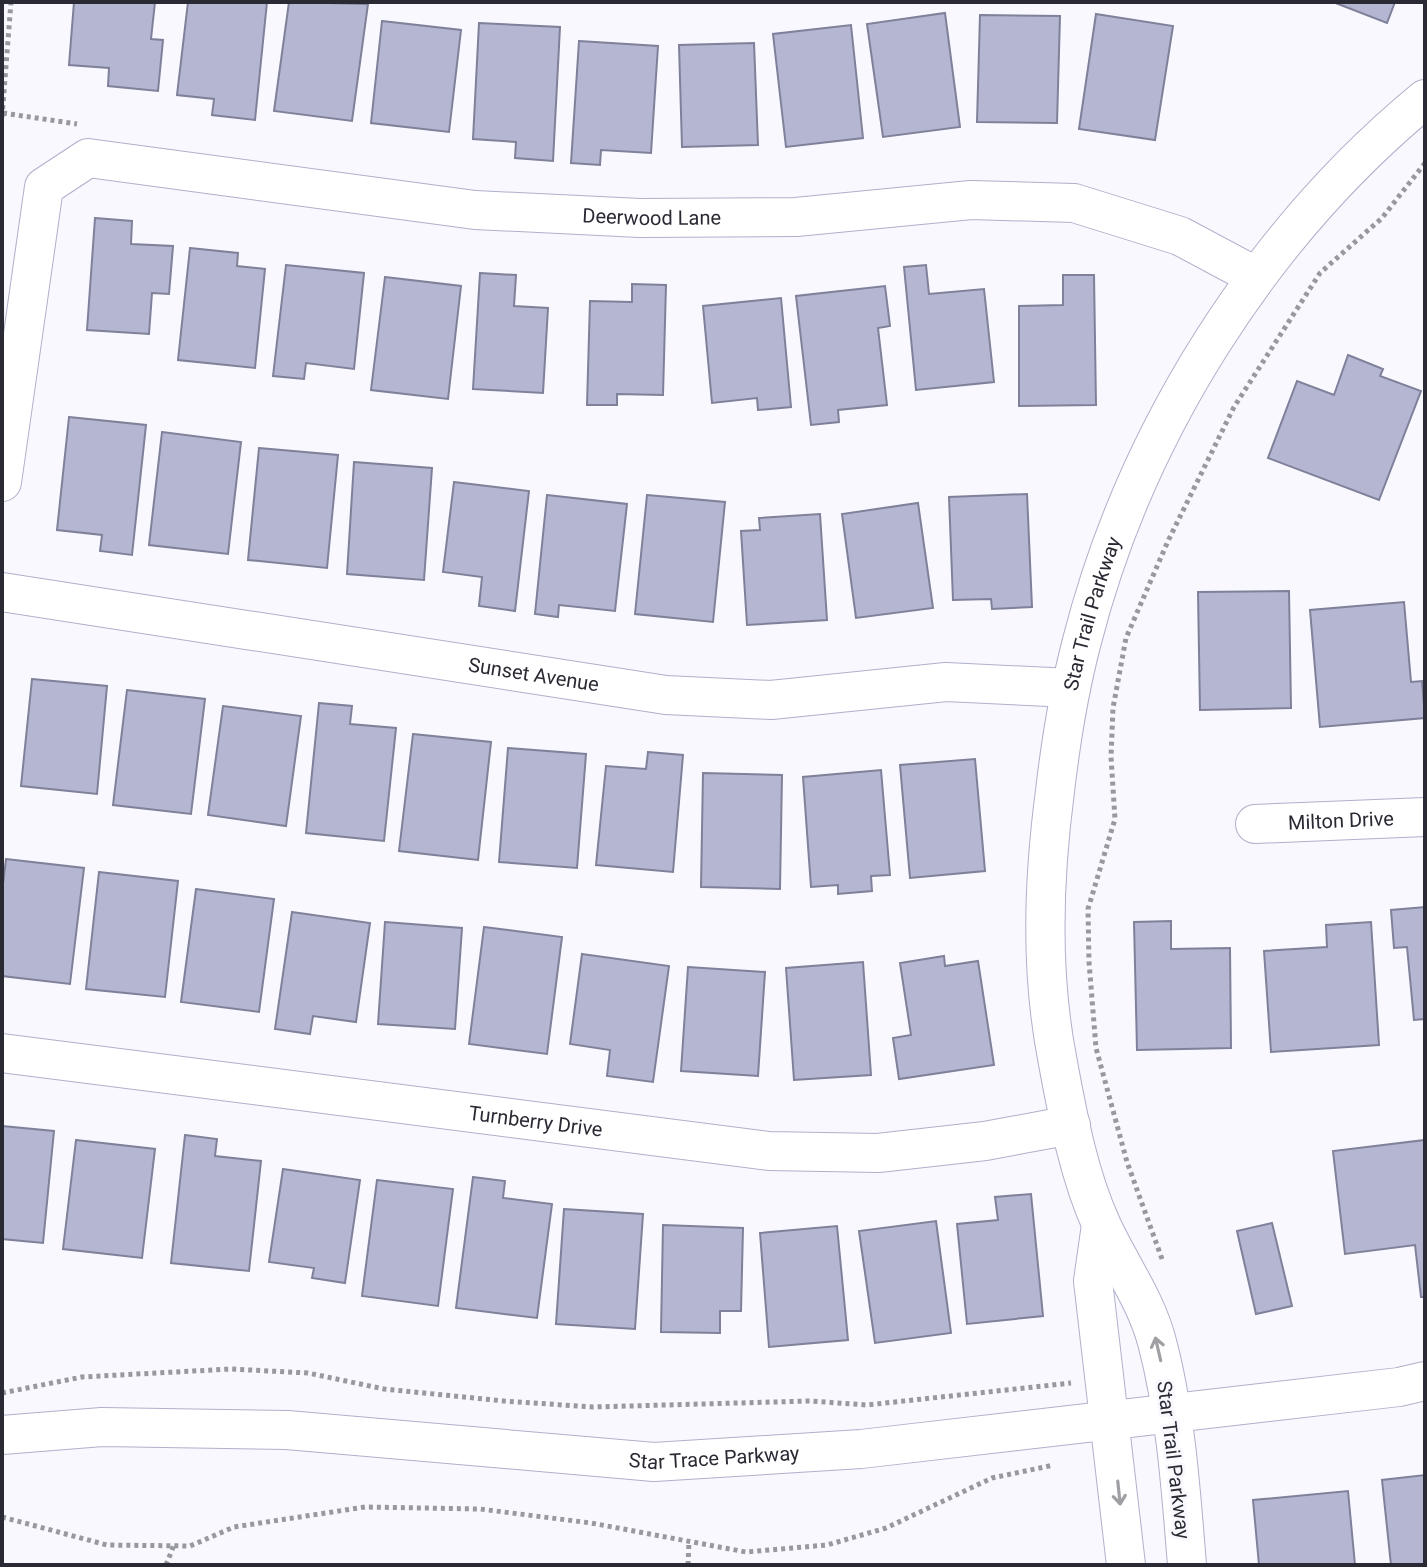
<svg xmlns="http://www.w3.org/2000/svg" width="1427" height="1567" viewBox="0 0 1427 1567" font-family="Roboto,sans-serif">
  <rect width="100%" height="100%" fill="#f8f8fe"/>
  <path fill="#b5b6d2" stroke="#7f809a" stroke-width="2" d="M74,2H155L151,39L163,40L158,91L108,86L109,68L69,65Z
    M188,2H267L255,120L212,115L214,99L177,95Z
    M289,2L368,4L352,121L274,111Z
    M1333,2H1395L1387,23Z
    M945,13L960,127L883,137L867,24Z
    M1096,14L1173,26L1155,140L1079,129Z
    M980,15L1060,16L1057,123L977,122Z
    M382,21L461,30L449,132L371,123Z
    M479,23L560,27L553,161L515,158L516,142L473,139Z
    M851,25L863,138L786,147L773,34Z
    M579,41L658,46L651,153L601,150L600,165L571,163Z
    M754,43L758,145L682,147L679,45Z
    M95,218L132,221L131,244L173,246L169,294L152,293L149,334L87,330Z
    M190,248L238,253L237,266L265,269L255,368L178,360Z
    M286,265L364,273L354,369L306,363L304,379L273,376Z
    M926,265L929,294L984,289L994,382L916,390L904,267Z
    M480,273L516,275L514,306L548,308L543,393L473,389Z
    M1063,275H1094L1096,405L1019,406V306L1063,305Z
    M385,277L461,286L448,399L371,390Z
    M632,284L666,285L663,395L617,394V405H587L590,301L632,302Z
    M885,286L890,326L878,328L887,405L838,410L839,422L811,425L796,296Z
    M781,298L791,407L758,410L757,398L712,403L703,306Z
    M1348,355L1383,369L1380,376L1421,391L1379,500L1268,458L1297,381L1334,395Z
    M69,417L146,425L132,555L100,551L102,535L57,530Z
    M162,432L241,442L228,554L149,545Z
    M259,448L338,455L327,568L248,560Z
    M354,462L432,468L424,580L347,574Z
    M454,482L529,491L515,611L479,606L482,577L443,572Z
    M1027,494L1032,607L992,609L991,599L953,600L949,497Z
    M547,495L627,504L615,611L559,605L558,617L535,614Z
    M647,495L725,502L713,622L635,614Z
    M918,503L933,608L856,618L842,514Z
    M820,514L827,620L747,625L741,531L760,530L759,518Z
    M1289,591L1291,708L1200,710L1198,592Z
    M1404,602L1411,682L1422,681L1425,718L1320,727L1310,610Z
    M32,679L107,686L97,794L21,786Z
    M127,690L205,699L191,814L113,805Z
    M319,703L352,706L350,724L396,728L384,841L306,833Z
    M223,706L301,716L286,826L208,815Z
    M413,734L491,742L478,860L399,851Z
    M508,748L586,754L577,868L499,862Z
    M648,752L683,755L673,872L596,865L606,766L646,769Z
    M975,759L985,871L910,878L900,765Z
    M881,770L890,875L871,876L872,891L838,894V885L811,887L803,777Z
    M703,773L782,775L780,889L701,887Z
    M6,859L84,868L70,984L2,976V892Z
    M99,872L178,881L165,997L86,989Z
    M196,889L274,899L259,1012L181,1002Z
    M1425,907V1019L1414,1020L1407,947L1394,948L1391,910Z
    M292,912L370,923L356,1022L313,1016L310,1034L275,1029Z
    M1171,921V949L1230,948L1231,1048L1137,1050L1134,922Z
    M385,922L462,928L455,1029L378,1024Z
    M1371,922L1379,1045L1271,1052L1264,951L1327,947L1326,925Z
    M484,927L562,937L547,1054L469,1044Z
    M582,954L669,966L653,1082L607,1076L610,1050L570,1044Z
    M944,956L945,966L978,961L994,1065L899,1079L893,1038L911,1035L900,963Z
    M863,962L871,1075L794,1080L786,968Z
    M688,967L765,972L758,1076L681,1071Z
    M2,1126L54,1131L43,1243L2,1239Z
    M185,1135L217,1139L215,1156L261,1161L249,1271L171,1263Z
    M76,1140L155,1149L142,1258L63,1249Z
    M1425,1140V1297H1421L1415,1245L1345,1254L1333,1151Z
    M283,1169L360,1180L345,1283L312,1278L314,1268L269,1262Z
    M473,1177L505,1181L503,1198L552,1204L537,1318L456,1308Z
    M377,1180L453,1189L438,1306L362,1296Z
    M1031,1194L1043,1316L967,1324L957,1224L998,1220L995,1197Z
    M564,1209L643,1214L635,1329L556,1324Z
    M936,1221L951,1333L875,1343L859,1231Z
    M1272,1223L1292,1306L1256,1314L1237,1231Z
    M663,1225L743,1228L741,1311H720V1333L661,1332Z
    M837,1226L848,1340L769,1347L760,1233Z
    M1425,1475V1565H1391L1382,1480Z
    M1348,1491L1355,1565H1259L1253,1500Z"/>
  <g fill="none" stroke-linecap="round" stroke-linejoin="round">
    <g stroke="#afb0cb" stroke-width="40">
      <g id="minor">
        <path id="s1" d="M2,482L44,187L88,158L475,210L640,218L796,217L971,200L1074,203L1180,236L1255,276"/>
        <path id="s2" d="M2,592L666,695L771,700L946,682L1071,688"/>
        <path id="s3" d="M1255,824L1425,817"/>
        <path id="s4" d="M2,1053L769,1151L878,1153L985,1141L1071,1125"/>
        <path d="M1101,1225L1093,1281L1126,1565"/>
        <path id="s5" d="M2,1435L102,1427L287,1430L654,1462L861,1449L1399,1387L1425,1381"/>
        <path id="s6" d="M1187,1565C1181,1491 1176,1414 1157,1342C1146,1300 1120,1265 1102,1226C1079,1176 1068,1117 1058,1063C1040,973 1043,882 1055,791C1061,740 1069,690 1082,641C1135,433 1260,235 1425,99"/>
      </g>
    </g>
    <path stroke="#9898a0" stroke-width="5" stroke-dasharray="4 4" stroke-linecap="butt" d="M3,113L77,124
      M2,117L11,2
      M1162,1259L1127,1162L1096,1048L1089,962L1088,909L1115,819L1111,757L1113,708L1126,638L1168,541L1234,407L1320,273L1382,218L1425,163
      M2,1393L82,1377L231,1369L308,1373L384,1389L504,1401L593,1407L810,1401L867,1405L1071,1383
      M2,1517L107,1545L190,1546L234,1527L365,1507L480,1509L591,1523L746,1552L827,1545L886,1528L992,1478L1054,1465
      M166,1565L174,1545
      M688,1565L689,1541"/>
    <use href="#minor" stroke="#fff" stroke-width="38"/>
  </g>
  <defs><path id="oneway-shaft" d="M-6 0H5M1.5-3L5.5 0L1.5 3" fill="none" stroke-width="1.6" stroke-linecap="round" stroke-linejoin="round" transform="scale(2)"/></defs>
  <g stroke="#9f9fa4">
    <use href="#oneway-shaft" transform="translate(1158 1349) rotate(-103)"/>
    <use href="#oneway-shaft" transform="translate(1119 1493) rotate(84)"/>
  </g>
  <g text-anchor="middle" stroke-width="6" stroke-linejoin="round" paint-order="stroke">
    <g font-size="20" fill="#2a2a35" stroke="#f8f8fe">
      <text dy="7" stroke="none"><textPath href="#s1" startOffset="918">Deerwood Lane</textPath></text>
      <text dy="7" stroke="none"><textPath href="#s6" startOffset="978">Star Trail Parkway</textPath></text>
      <text dy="7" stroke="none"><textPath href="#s2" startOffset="538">Sunset Avenue</textPath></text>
      <text dy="7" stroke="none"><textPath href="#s3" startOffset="86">Milton Drive</textPath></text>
      <text dy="7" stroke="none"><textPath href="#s4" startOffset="538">Turnberry Drive</textPath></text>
      <text dy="7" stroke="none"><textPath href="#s5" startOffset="714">Star Trace Parkway</textPath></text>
      <text transform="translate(1174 1460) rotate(83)" y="7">Star Trail Parkway</text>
    </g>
  </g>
  <rect width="1427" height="1567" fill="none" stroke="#2a2a35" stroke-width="8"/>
</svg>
